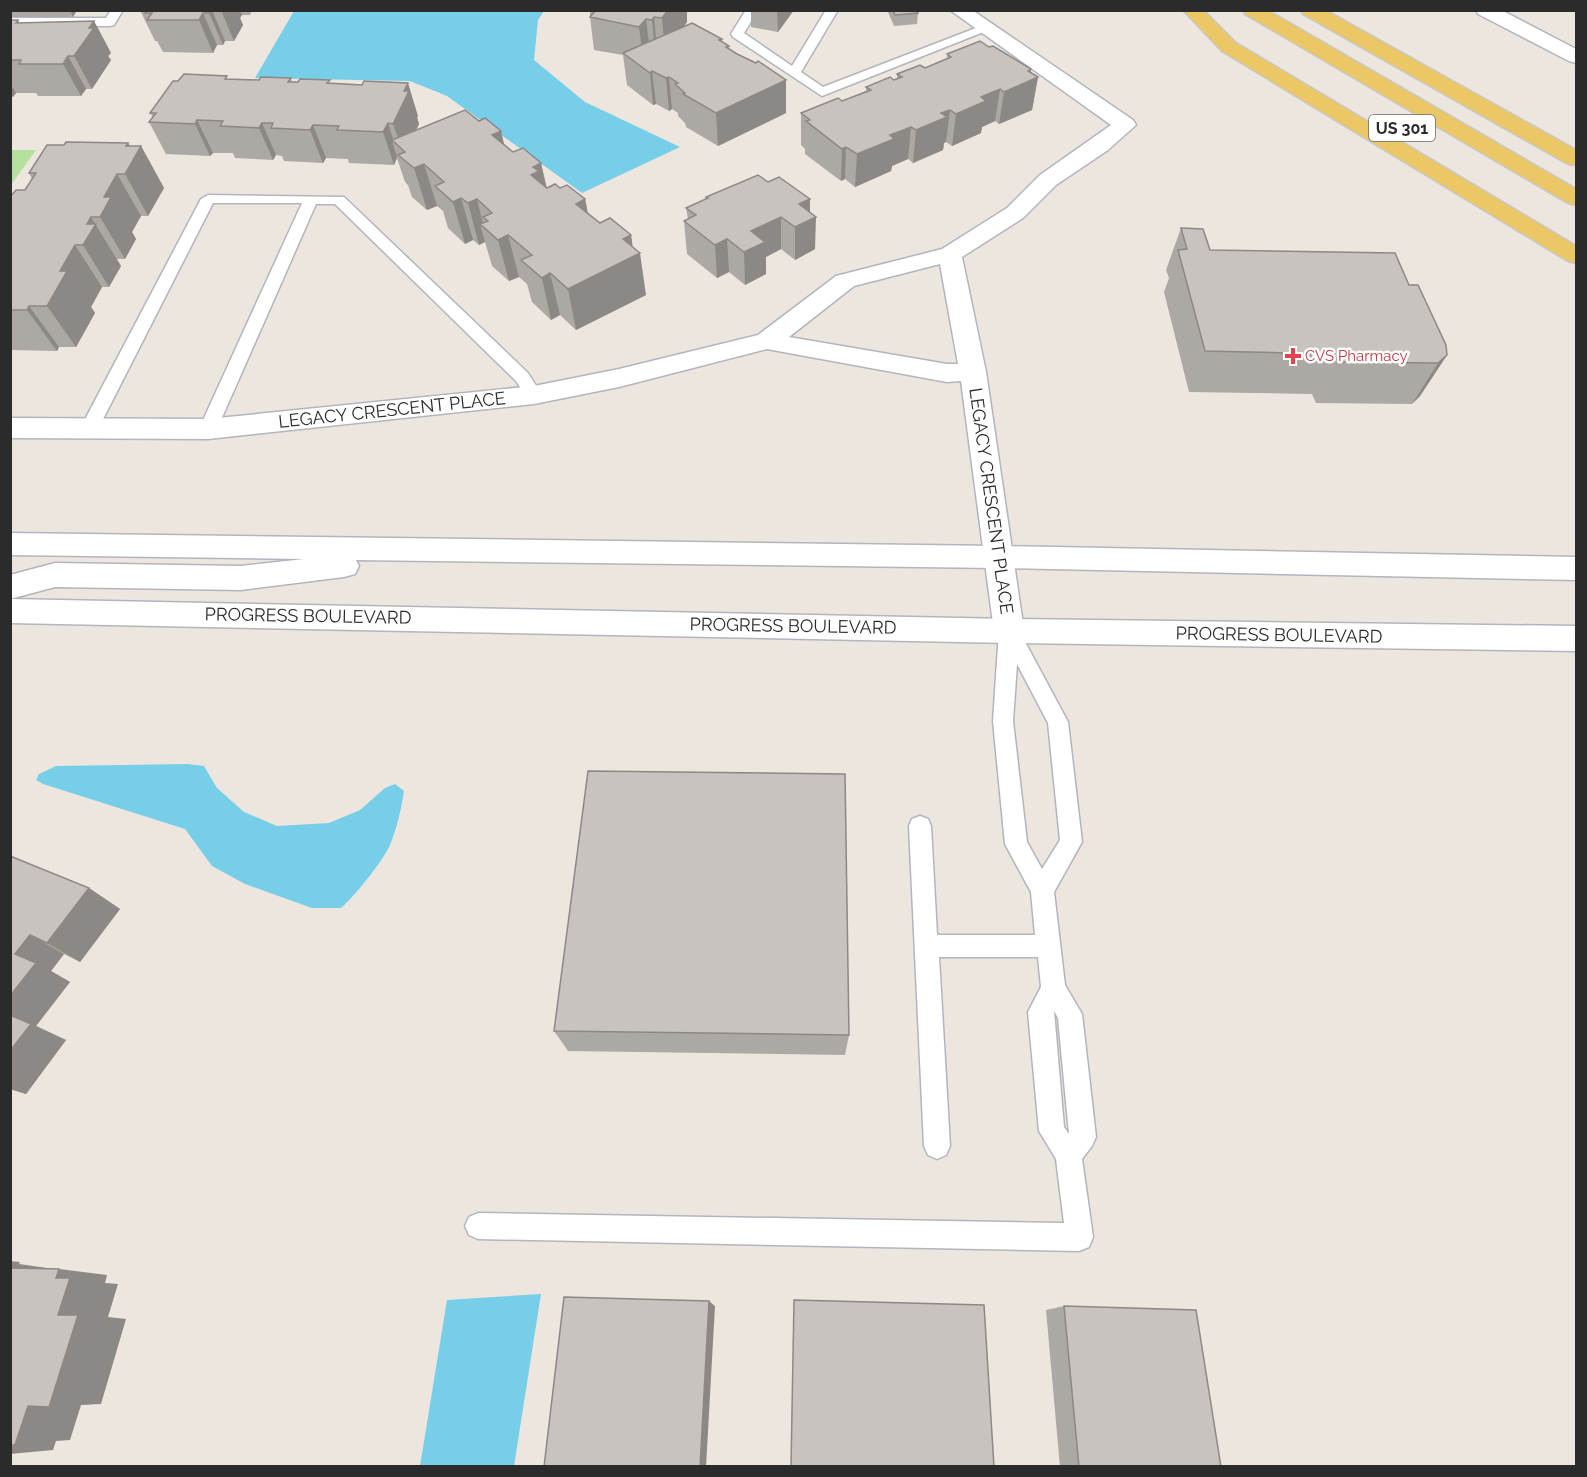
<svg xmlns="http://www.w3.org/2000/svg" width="1587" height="1477" viewBox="0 0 1587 1477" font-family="Raleway,sans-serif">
  <rect width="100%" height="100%" fill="#ede6de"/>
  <path fill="#b6e09e" d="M11,150H36L11,185L10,150Z"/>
  <path fill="#77cee9" d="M294,11H544L538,20L534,60L585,102L680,147L582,193L447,96L410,81L255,78Z
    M187,764L204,766L217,788L244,812L277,826L329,823L360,810L385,788L395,784L404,791C401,810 397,828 390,845C383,861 354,897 341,908H312L245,884L212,866L185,829L43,784L36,780L39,774L56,766Z
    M541,1294L514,1466H420L447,1300Z"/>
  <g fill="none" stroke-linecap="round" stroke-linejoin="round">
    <g stroke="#b2b5be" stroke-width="3">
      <path id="lane" d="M111,10H123L114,25L110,26H10V18H106Z
        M746,10H758L744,33L792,66L826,10H838L801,72L823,87L981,26H989L991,29L822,96L733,37L731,34Z
        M208,195L344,197L528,373L542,395L540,399H528L516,381L335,204H316L217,429L214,433H202L199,429L302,203H213L98,429L95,433H83L80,429L201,199Z
        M1009,623L1016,625L1068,722L1082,842L1054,892L1065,985L1082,1014L1096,1137L1092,1146L1082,1159L1093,1237L1089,1247L1079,1251L478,1239L469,1235L465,1226L469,1217L478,1213L1064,1223L1056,1159L1039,1131L1028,1012L1041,987L1038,957H939L950,1146L946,1155L937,1159L928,1155L924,1146L909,826L912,819L920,816L928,819L931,826L937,935H1035L1031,892L1005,844L993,721L999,631L1002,625ZM1017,664L1048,723L1060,840L1042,869L1027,842L1013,721ZM1054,1011L1058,1018L1069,1134L1064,1127Z"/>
    </g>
    <g stroke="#b2b5be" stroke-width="3">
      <path id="street" d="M950,10H972L1133,120L1136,125L1108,150L1056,185L1023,218L962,257L986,372L1024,631L1020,640L1009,643L998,640L994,631L961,381L947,382L767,349L619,387L534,404L208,439L10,438V418L208,419L534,386L619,369L758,335L836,276L942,249L1007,208L1040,175L1111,125ZM940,264L958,364H947L789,337L854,286Z
        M1476,10H1501L1576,49V63L1569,61L1478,14Z"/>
    </g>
    <g stroke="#b2b5be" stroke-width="3">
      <path id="secondary" d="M10,533L998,546L1576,557V580L998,568L356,560L359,566L355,574L344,577L241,590L55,587L10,599V575L55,563L241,566L304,559L10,555Z
        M10,599L1009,619L1576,626V651L1009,643L10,623Z"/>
    </g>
    <g stroke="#c8c8c8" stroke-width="3">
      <path id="primary" d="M1183,10H1203L1236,43L1576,246V263L1568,261L1222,51Z
        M1243,10H1267L1576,189V205L1568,203L1245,14Z
        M1301,10H1325L1576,150V165L1568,164L1303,14Z"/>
    </g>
    <use href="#lane" fill="#fff" fill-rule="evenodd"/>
    <use href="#street" fill="#fff" fill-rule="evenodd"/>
    <use href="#secondary" fill="#fff" fill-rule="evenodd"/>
    <use href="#primary" fill="#ebc865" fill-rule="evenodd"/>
  </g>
  <path fill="#aca8a3" d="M10,10H77L73,17H10Z
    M140,10H252L250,15H242L240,18L243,25L234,41H225L223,45H217L213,53L163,52L157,41H155Z
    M590,10H687V22L684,27L722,39V41L729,46V49L786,80V113L718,146L686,127L685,123L678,116V113L672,109L669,111L656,104L653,105L627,85L623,55L594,50L590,17Z
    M751,10H794L778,32L751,27Z
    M888,10H917L918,13L917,24L894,26L888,12Z
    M10,20H18L20,23L94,21L111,53L108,56L111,60L92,89H86L81,96H38L36,93H16L13,97H10Z
    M989,47L1031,69V73L1038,77L1032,110L999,124L995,121L982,127L981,133L952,146L946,142L944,143L943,150L913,163L908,159L892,166L891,171L855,187L845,179L841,181L805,154V149L801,145V113L842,101L866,91V87L894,80L897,79V74L925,68L947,59V54Z
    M291,78L292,82L331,84L418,116L417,117L419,124L416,130L504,145L513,152L541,163L547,188H560L585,199L588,213L600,223L631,235L632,247L646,295L576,330L560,315L551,320L532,302L527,284L519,277L509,281L492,266L485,242L479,245L473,240L465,244L448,228L443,211L437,206L427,210L412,197L408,185L405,182L397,158L394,165L349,163L348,159L326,158L323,163L284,161L282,156L276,155L273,160L235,158L233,153H213L210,156L166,154L149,122L153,117L150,113L178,81L229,79L259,80Z
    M129,146H141L164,188L148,216H141L132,232L136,239L125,259H117L121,266L109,287H102L91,307L95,313L76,347H59L57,351L10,350V197L25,190L32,179L29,173Z
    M768,182L810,199V213L815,249L795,260L781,249L766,257V274L745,285L729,272L717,278L687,254L684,221L688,219L686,208L706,199V197Z
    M1181,228L1210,250L1409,285L1447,355L1420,396L1412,404L1316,403L1312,394L1189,392L1164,292L1169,278L1166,270Z
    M10,856L89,888L120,909L80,962L64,954L51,971L70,982L36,1026L66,1040L26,1094L10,1089Z
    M554,1031L849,1035L845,1055L568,1051Z
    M1064,1306L1221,1467H1060L1046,1310Z"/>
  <path fill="#8c8885" d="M70,10H77L73,17Z
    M211,10H212L225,41L223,45L209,13Z
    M221,10H240L242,15L240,18L243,25L234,41Z
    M668,10H687V22L665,50L662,18Z
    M777,10H794L778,32Z
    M203,13L217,45L213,53L199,20Z
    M654,17L657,49L655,52L652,20Z
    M646,19L650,51L643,59L639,27Z
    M94,21L111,53L108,56L111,60L92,89L74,56L89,28Z
    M68,56L86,89L81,96L63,64Z
    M1031,69L1029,81L1038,77L1032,110L999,124L1004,92L1028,71Z
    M652,71L656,104L653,105L650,73Z
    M669,77L672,109L669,111L666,78Z
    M786,80V113L718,146L716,113Z
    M408,83L418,116L417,117L419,124L405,153L402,149L393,124L404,91Z
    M10,84L16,93L13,97L10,93Z
    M1000,89L995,121L982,127L981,133L952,146L956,114L981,97Z
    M950,110L946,142L944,143L943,150L913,163L916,130L941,113Z
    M197,120L213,153L210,156L195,124Z
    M262,123L276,155L273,160L259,128Z
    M388,123L394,142L392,140L397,158L394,165L383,132Z
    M313,125L326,158L323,163L310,130Z
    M911,127L908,159L892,166L891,171L855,187L857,154L890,135Z
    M501,131L511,173L492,135Z
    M128,143L135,156L141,146L164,188L148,216L125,174L126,146Z
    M846,147L845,179L841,181L842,149Z
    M541,163L550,205L531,175L533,167Z
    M424,164L437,206L427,210L414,168Z
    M117,174L141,216L132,232L136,239L125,259L100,217L104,197Z
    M461,198L473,240L465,244L453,202Z
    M477,199L484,228L480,224L485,242L479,245L468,203Z
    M585,199L593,241L576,204Z
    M810,199V220L816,217L815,249L795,260V227L799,204Z
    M91,217L121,266L109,287L83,245L87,224Z
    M781,217V249L766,257V274L745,285L744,252L751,231Z
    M508,235L519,277L509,281L498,240Z
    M631,235L634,256L640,253L646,295L576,330L568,289L623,239Z
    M727,239L729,272L717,278L715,245Z
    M75,245L102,287L91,307L95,313L76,347L47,306L60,271Z
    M550,273L560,315L551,320L542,278Z
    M29,306L59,347L57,351L27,310Z
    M1447,355L1420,396L1412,404L1438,363Z
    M89,888L120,909L80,962L47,943Z
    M30,935L64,954L51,971L70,982L36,1026L66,1040L26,1094L10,1089V996L15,954Z
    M10,1261L20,1262L19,1264L54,1269H10Z
    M59,1269L107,1275L105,1283L118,1284L108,1317L126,1319L101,1404L81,1405L70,1440L56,1441L53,1450L10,1454V1444L58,1315L56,1278Z
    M709,1301L715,1306L706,1467H700Z"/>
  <path fill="#c8c3be" stroke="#8c8885" stroke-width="1.5" d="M147,10H211L209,13H203L199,20H147L152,13H145Z
    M596,10H668L662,18L654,17L652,20L646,19L639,27L590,17Z
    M893,10H917L918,13L895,15Z
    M10,20H18L16,23L94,21L89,28H94L74,56H68L63,64H19L21,60H10Z
    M692,23L722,39L719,40L729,46L726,47L737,54L756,63L758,61L786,80L716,113L683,94L685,93L675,84L678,83L669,77L666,78L652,71L650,73L623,53Z
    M980,41L989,47L993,46L1031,69L1028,71L1038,77L1004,92L1000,89L981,97L986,101L956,114L950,110L941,113L947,117L916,130L911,127L890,135L894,139L857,154L846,147L842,149L806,121L810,120L801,113L838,98L842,101L871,90L866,87L890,77L894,80L902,77L897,74L920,65L925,68L951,57L947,54Z
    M184,74L227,76L225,79L259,80L261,77L291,78L288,82H298L300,79L330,80L327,83L362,85L364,81L408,83L404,91H409L393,124L388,123L383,132L337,130L339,126L313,125L310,130L271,128L273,123H262L259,128L220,126L223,121L197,120L195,124L149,122L156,113H150L173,81H178Z
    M465,110L479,121L485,118L501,131L492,135L513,152L523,148L541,163L533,167L539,171L531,175L547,188L555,184L560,188L567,185L585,199L576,204L600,223L610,218L631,235L623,239L640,253L568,289L550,273L542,278L521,260L532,255L508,235L498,240L480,224L488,221L483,217L492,213L477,199L468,203L461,198L453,202L435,186L444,182L424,164L414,168L398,155L405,152L392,140Z
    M66,142L128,143L126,146H141L125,174H117L104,197H111L100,217H91L87,224H96L83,245H75L60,271H67L47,306H29L27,310H10V197L16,190H25L36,173H29L47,145H64Z
    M758,175L768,182L779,177L810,199L799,204L816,217L795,227L781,217L751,231L765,242L744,252L727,239L715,245L684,221L696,215L686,208L708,198L706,197Z
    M1181,228L1203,229L1210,250L1395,253L1409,285H1418L1446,345L1447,355L1438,363L1338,362L1334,354L1205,351L1178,250L1187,249Z
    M588,771L845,774L849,1035L554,1031Z
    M10,856L89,888L47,943L30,935L15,954L36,963L10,996Z
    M10,1015L31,1024L10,1051Z
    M10,1268L59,1269L56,1278H70L58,1315H78L49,1407L28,1406L15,1445H10Z
    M564,1297L709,1301L700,1467H544Z
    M794,1300L984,1305L994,1467H791Z
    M1064,1306L1196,1310L1221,1467H1079Z"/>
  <path fill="#e0444e" stroke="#fff" stroke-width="2" d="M1290 347h6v6h6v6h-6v6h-6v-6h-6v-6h6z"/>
  <g text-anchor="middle" stroke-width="5" stroke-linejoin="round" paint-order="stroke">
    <g font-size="15" fill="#be3a42" stroke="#fff" text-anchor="start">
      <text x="1305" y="361">CVS Pharmacy</text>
    </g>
    <rect fill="#fff" stroke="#6b6b6b" stroke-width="1.5" x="1369" y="115" width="66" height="26" rx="4.5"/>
    <g font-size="16" font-weight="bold" fill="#2b2b2b">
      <text x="1402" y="134">US 301</text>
    </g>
    <g font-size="18" fill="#2b2b2b" stroke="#fff">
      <text transform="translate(392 410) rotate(-6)" y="6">LEGACY CRESCENT PLACE</text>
      <text transform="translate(991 501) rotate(82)" y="6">LEGACY CRESCENT PLACE</text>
      <text transform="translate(308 616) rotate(1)" y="6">PROGRESS BOULEVARD</text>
      <text transform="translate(793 626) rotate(1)" y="6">PROGRESS BOULEVARD</text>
      <text transform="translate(1279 635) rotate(1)" y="6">PROGRESS BOULEVARD</text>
    </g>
  </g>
  <rect width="1587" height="1477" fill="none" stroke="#2b2b2b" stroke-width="24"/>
</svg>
